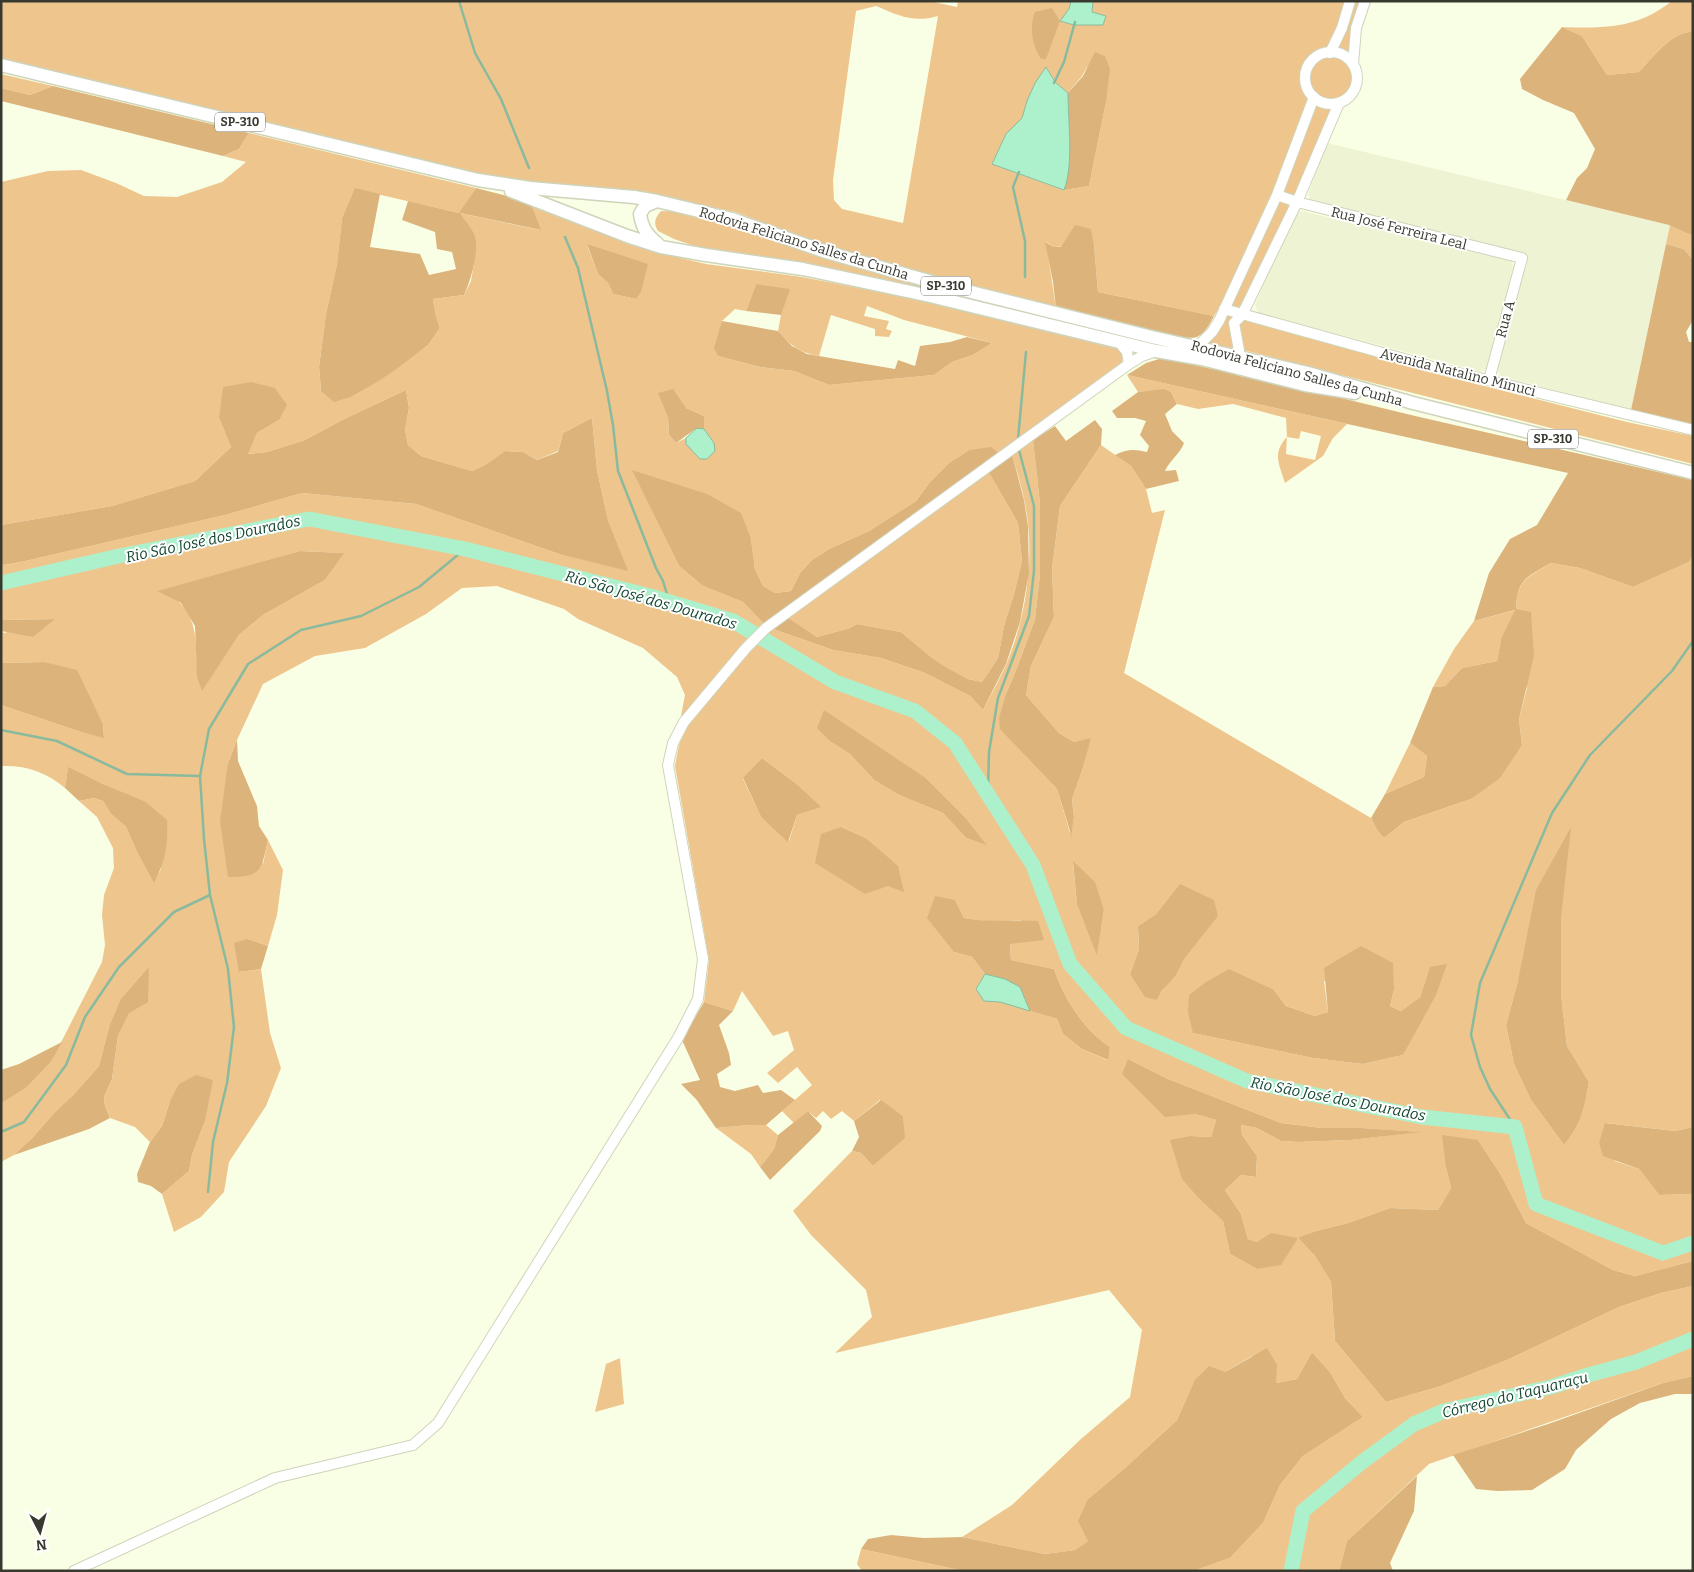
<svg xmlns="http://www.w3.org/2000/svg" width="1694" height="1572" viewBox="0 0 1694 1572" font-family="Bitter,serif">
  <rect width="100%" height="100%" fill="#f9ffe4"/>
  <path fill="#eef4d3" d="M1327,143L1670,225L1631,410L1500,376L1497,368L1527,263L1525,253L1310,200L1308,194Z
    M1302,211L1512,261L1513,267L1488,369L1481,372L1258,313L1255,305L1293,214Z"/>
  <path fill="#efc58e" fill-rule="evenodd" d="M1,1H929L957,7L958,1H1071L1069,9L1061,21L1074,25H1103L1106,16L1092,12L1093,1H1347L1328,50C1305,56 1296,79 1311,98L1273,194L1220,307L1214,316L1098,292L1094,245L1054,247L1046,242L1056,308L942,280L829,247L735,212L658,196L531,184L477,173L1,59ZM876,6C899,16 914,23 938,16L903,223L842,209L834,200L833,180L856,11ZM1087,67L1106,102L1089,186L1063,190L992,164L1006,134L1022,118L1047,68L1055,82L1068,93L1082,76Z
    M1351,1H1363L1350,57L1345,54L1334,50Z
    M1672,1H1693V32C1673,30 1651,59 1639,72L1607,75L1582,36L1562,27C1590,28 1619,29 1646,17C1655,13 1664,7 1672,1Z
    M1308 78a23 23 0 1 1 46 0a23 23 0 1 1-46 0Z
    M1,74L53,86L30,95L1,88Z
    M1318,103L1334,106L1296,199L1282,195L1315,104Z
    M249,133L476,188L460,213L540,230L531,204L626,242L664,254L706,264L802,277L931,302L1116,347L1123,354L1122,362L999,453L969,450L949,463L930,482L916,501L869,531L829,549L812,560L800,573L791,591L775,593L763,586L755,569L751,539L633,471L679,566L703,586L743,602L764,624L680,721L685,695L677,677L643,648L578,619L564,609L497,586L462,588L426,614L365,648L315,656L263,684L237,740L228,763L263,864L268,840L283,870L277,915L268,946L248,939L239,972L261,969L270,1033L281,1068L266,1106L229,1162L224,1192L201,1217L174,1232L162,1194L189,1171L192,1155L205,1121L170,1101L162,1126L150,1142L135,1127L110,1118L105,1106L104,1097L112,1079L118,1036L149,968L109,1027L99,1066L74,1094L54,1113L33,1137L14,1155L1,1162V1104L27,1087L51,1062L102,962L105,945L102,915L104,895L114,868L113,848L97,817L79,801L94,798L103,801L111,814L126,827L137,852L154,882L161,869L105,785L68,768L65,788C46,772 26,765 1,766V705L81,732L104,737L103,724L91,701L44,662L1,663V631L4,633L54,619L1,620V562L5,565L21,562L225,515L302,493L416,504L562,555L627,570L608,520L597,470L592,418L563,433L558,451L537,460L523,452L505,451L485,465L472,471L421,456L408,445L405,430L409,408L406,390L344,419L305,440L267,452L247,454L257,433L279,420L219,418L231,447L195,481L112,506L1,525V182L48,171L81,170L116,183L144,196L177,197L222,182L246,162L223,156L239,149ZM355,189L459,213L475,257L471,281L464,295L433,299L436,316L440,328L428,345L371,386L353,396L321,391L319,367L326,314L337,264L342,218ZM587,245L636,299L613,294L608,283L598,274ZM756,284L781,315L778,331C792,346 798,352 819,356L831,315L875,329V336L889,337L892,331L886,329L889,321L864,316L867,306L904,320L992,343L973,355L952,362L934,375L829,385L794,371L760,367L718,356L722,321L735,309L746,311ZM686,408L704,416V429L714,443L687,444L686,438L676,443L669,435L668,417ZM300,551L343,553L325,580L263,615L239,635L202,690C191,660 204,629 181,604C176,598 164,595 158,591Z
    M1277,199L1293,203L1242,310L1229,308Z
    M661,211L685,212L1300,376L709,251L674,239L658,231C653,223 655,218 661,211Z
    M1670,225L1693,236V260L1684,249L1666,244Z
    M1224,312L1238,315L1237,350L1205,343Z
    M1244,318L1432,373L1627,422L1693,436V464L1243,350L1237,323Z
    M1127,375L1347,424L1333,438L1323,456L1285,483C1279,464 1272,453 1287,437L1286,418L1233,404L1198,409L1177,404L1171,392L1164,390L1138,392ZM1301,431L1321,436L1315,460L1286,454L1287,437L1299,439Z
    M1033,440L1040,504V574L1035,619L1017,668L1006,694L1025,755L1057,789L1071,836L1074,817L1072,799L1082,771L1090,739L1074,742L1059,733L1026,695L1031,666L1054,617L1052,569L1060,506L1101,445L1131,466L1146,489L1152,513L1165,510L1124,673L1371,818L1377,830L1384,838L1404,822L1471,799L1522,745L1519,719L1527,688L1501,639L1497,661L1462,668L1445,686L1433,687L1454,649L1474,621L1516,610C1517,579 1527,578 1551,563L1580,568L1633,587L1689,562L1693,555V1127L1675,1131L1606,1123L1615,1161L1639,1169L1659,1195L1693,1194V1261L1635,1276L1613,1270L1526,1223L1501,1175L1478,1140L1446,1168L1451,1188L1438,1210L1390,1208L1348,1223L1316,1231L1298,1238L1315,1256L1331,1282L1335,1341L1386,1402L1441,1386L1507,1360L1619,1307L1661,1293L1693,1286V1376L1663,1383L1429,1464L1347,1541L1339,1571H1193L1230,1558L1263,1523L1280,1485L1303,1456L1363,1417L1345,1398L1330,1372L1312,1352L1297,1379L1276,1383L1252,1356L1225,1372L1194,1381L1177,1420L1125,1468L1088,1499V1541L1075,1550L1045,1554L962,1537L1012,1505L1081,1439L1130,1397L1142,1330L1109,1290L835,1353L872,1317L866,1290L811,1235L793,1211L852,1151L861,1153L873,1166L904,1138L903,1116L880,1100L854,1121L842,1111L831,1119L823,1111L816,1118L808,1111L794,1123L782,1111L812,1085L797,1067L778,1083L767,1073L794,1050L788,1031L773,1036L742,991L733,1011L704,1002L709,960L675,766L679,745L687,725L763,637L773,629L833,650L881,658L925,673L970,696L983,710C991,695 999,680 1006,665C1027,615 1036,553 1024,499C1021,484 1016,469 1012,454ZM831,742L927,779L965,817L986,844L966,838L943,813L899,795L874,780L850,754ZM762,758L798,785L820,807L797,815L789,841L761,817L743,779ZM841,827L866,838L881,852ZM1073,862L1104,910L1097,955L1077,905ZM1180,885C1181,898 1186,953 1182,962C1176,976 1164,986 1157,1000L1130,974L1139,949L1138,926L1156,914ZM955,900L964,918C983,922 1001,922 1021,920L1010,944L1011,960L1054,969C1064,999 1084,1030 1110,1047L1107,1060L1082,1049L1063,1034L1057,1019L1000,1002L984,1001L976,989L985,974L972,957L954,952ZM1561,918V994L1567,1046L1589,1082C1584,1109 1582,1122 1564,1145L1531,1100L1514,1064L1506,1025L1518,981ZM1430,967L1403,1055L1363,1064L1313,1058L1193,1033L1274,990L1286,1006L1315,1016L1328,1012L1324,981L1394,990L1390,1006L1401,1011L1420,997ZM1128,1059L1168,1079L1281,1123L1322,1128H1362L1417,1132L1351,1140L1298,1142L1281,1141L1257,1128L1241,1125L1242,1135L1257,1156L1256,1177L1241,1175L1225,1190L1241,1214L1248,1239L1257,1242V1269L1230,1254L1223,1221L1199,1199L1182,1178L1191,1136L1211,1137L1216,1120L1195,1114Z
    M988,471L1018,523L1022,561L1014,594L1004,626L998,658L982,682L968,679L946,667L931,657L901,632L857,624L850,628L817,637L789,618Z
    M1410,743L1427,756L1424,777L1385,794Z
    M750,1125H766L778,1135L774,1149L760,1167L751,1154L716,1128Z
    M620,1358L624,1404L595,1412L606,1364Z
    M861,1549L964,1571H862L857,1564Z"/>
  <path fill="#ddb37c" d="M1052,8L1060,21L1046,59H1041C1032,45 1029,27 1035,12Z
    M1562,27L1582,36L1607,75L1639,72C1651,59 1673,30 1693,32V236L1669,225L1566,200L1577,178L1587,168L1595,149L1574,113L1543,100L1522,89L1520,79Z
    M1095,52L1105,56L1110,69L1106,102L1089,186L1064,190C1074,164 1068,122 1068,93L1083,76Z
    M53,86L249,133L239,149L223,156L1,101V88L30,95Z
    M355,188L380,194L370,247L420,254L429,275L456,269L452,252L437,249L435,232L402,220L408,201L459,213L476,188L511,197L531,204L541,230L460,213C464,220 473,229 475,237C479,252 471,280 464,295L433,299L436,316L440,328L428,345L395,370L371,386L353,396L334,402L321,391L319,367L326,314L337,264L342,218Z
    M1075,225L1091,229L1094,245L1098,292L1214,316C1210,324 1205,333 1197,337C1185,343 1076,313 1056,308L1053,282L1045,242L1054,247H1061Z
    M587,244L648,264L641,292L636,299L613,294L608,283L598,274Z
    M1666,244L1684,249L1693,260V320L1686,332L1689,342H1693V425L1631,410Z
    M756,284L790,289L781,315L746,311Z
    M722,321L778,331L792,346L807,354L895,369L898,360L915,366L920,346L950,342L967,337L992,343L973,355L952,362L934,375L829,385L794,371L760,367L718,356L714,348Z
    M1162,358L1304,389L1411,415L1693,480V555L1689,562L1633,587L1580,568L1551,563C1527,577 1517,579 1516,609L1531,612L1534,656L1519,719L1522,745L1500,778L1471,799L1404,822L1384,838L1377,830L1371,818L1385,794L1424,777L1427,756L1410,743L1433,687L1445,686L1462,668L1497,661L1501,639L1515,610L1474,621L1489,573L1510,539L1537,525L1568,473L1127,375L1146,363Z
    M251,382L275,388L287,405L279,420L257,433L248,454L267,452L305,440L344,419L406,390L409,408L405,430L408,445L421,456L472,471L485,465L505,451L523,452L537,460L558,452L563,433L592,418L597,470L608,520L628,571L562,555L416,504L302,493L225,515L21,562L4,565L1,562V525L112,506L195,481L231,447L219,418L223,387Z
    M673,389L686,408L704,416V429L697,428L676,443L669,435L668,417L658,393Z
    M1164,389L1171,392L1177,404L1165,414L1172,431L1184,443C1180,454 1170,460 1165,471L1176,470L1179,481L1146,489L1131,466L1115,455C1127,449 1134,449 1147,452L1149,446L1140,435L1146,421L1135,418H1117L1112,411L1138,392Z
    M1095,420L1102,429L1101,445L1060,506L1052,569L1054,617L1031,666L1026,695L1059,733L1074,742L1091,738L1082,771L1072,799L1074,817L1071,839L1070,831L1057,789L1000,729L999,718L1006,694L1017,668L1035,619L1040,574V504L1033,440L1055,426L1066,441Z
    M991,447L999,453L764,624L743,602L703,586L679,566L632,470L707,494L741,513L751,539L755,569L763,586L775,593L791,591L800,573L812,560L829,549L869,531L916,501L930,482L949,463L969,450Z
    M1012,454L1024,500L1028,526L1029,573L1020,622L1006,664L983,710L970,696L925,673L881,658L833,650L773,629L789,618L817,637L850,628L857,624L901,632L931,657L946,667L968,679L982,682L998,658L1004,626L1014,594L1022,561L1018,523L988,471Z
    M300,551L344,553L325,580L263,615L239,635L202,691L197,677L195,626L181,603L157,591Z
    M55,619L33,637L1,631V620Z
    M44,662L77,670L103,724L104,738L81,732L1,705V663Z
    M824,710L927,779L965,817L987,845L966,838L943,813L899,795L874,780L850,754L831,742L817,728Z
    M237,740L238,761L257,806L259,826L268,840C261,871 262,877 228,877L220,821L228,763Z
    M762,758L798,785L821,807L797,815L788,842L761,817L743,778Z
    M68,767L105,785L146,802L167,820C168,847 166,859 154,883L137,852L126,827L111,814L103,801L94,798L79,801L65,788Z
    M841,827L866,838L898,866L904,892L888,886L865,894L815,863L821,834Z
    M1571,827L1561,918V994L1567,1046L1589,1082C1584,1109 1582,1123 1564,1145L1531,1100L1514,1064L1506,1025L1518,981L1536,890Z
    M1073,861L1095,882L1104,910L1097,956L1077,905Z
    M1180,884L1214,900L1218,916L1184,959L1176,975L1162,991L1157,1000L1145,997L1130,974L1139,949L1138,926L1156,914Z
    M935,896L955,900L964,918C989,923 1013,919 1038,921L1044,940L1010,944L1011,960L1054,969C1064,999 1084,1030 1110,1047L1108,1060L1082,1049L1063,1034L1057,1019L1030,1011L1020,987L1005,979L985,974L972,957L954,952L927,918Z
    M248,939L268,946L261,969L239,972L234,943Z
    M1361,946L1393,963L1394,990L1390,1006L1401,1011L1420,997L1430,967L1447,964L1436,995L1403,1055L1363,1064L1313,1058L1193,1033L1188,1012L1189,995L1206,982L1229,969L1274,990L1286,1006L1315,1016L1328,1012L1324,968Z
    M149,967L148,1002L129,1013L118,1036L112,1079L104,1097L105,1106L110,1118L89,1129L14,1155L33,1137L54,1113L74,1094L99,1066L109,1027L121,999Z
    M704,1002L733,1011L719,1025L729,1053L731,1065L717,1074L720,1087L735,1091L758,1085L763,1093L781,1090L795,1100L766,1125H750L716,1128L696,1099L681,1084L700,1080L682,1040Z
    M62,1042L51,1062L27,1087L1,1104V1070L19,1064Z
    M1128,1059L1168,1079L1281,1123L1322,1128H1362L1421,1132L1351,1140L1298,1142L1281,1141L1257,1128L1241,1125L1242,1135L1257,1156L1256,1177L1241,1175L1225,1190L1241,1214L1248,1239L1257,1242L1271,1233L1297,1238L1316,1231L1348,1223L1390,1208L1438,1210L1451,1188L1446,1168L1442,1135L1478,1140L1501,1175L1526,1223L1613,1270L1635,1276L1693,1261V1286L1661,1293L1619,1307L1507,1360L1441,1386L1386,1402L1335,1341L1331,1282L1315,1256L1298,1238L1281,1265L1257,1269L1230,1254L1223,1221L1199,1199L1182,1179L1170,1140L1191,1136L1211,1137L1216,1120L1195,1114L1165,1117L1122,1074Z
    M196,1075L213,1080L205,1121L192,1155L189,1171L162,1194L151,1186L138,1182L137,1174L150,1142L162,1126L170,1101L179,1084Z
    M881,1100L903,1116L905,1138L873,1166L861,1153L852,1151L859,1137L854,1121Z
    M808,1111L822,1126L820,1131L770,1180L760,1167L774,1149L778,1135Z
    M1605,1123L1675,1131L1693,1127V1194L1659,1195L1639,1169L1603,1156L1599,1143Z
    M1267,1348L1277,1365L1276,1383L1297,1379L1312,1352L1330,1372L1345,1398L1363,1417L1303,1456L1280,1485L1263,1523L1230,1558L1193,1571H964L861,1549L868,1539L891,1535L924,1538L962,1537L1045,1554L1075,1550L1088,1541L1078,1521L1088,1499L1125,1468L1177,1420L1194,1381L1209,1366L1225,1372Z
    M1693,1376V1394H1675L1640,1403L1611,1419L1576,1450L1565,1469L1532,1490L1497,1491L1476,1489L1453,1455L1548,1424L1663,1383Z
    M1417,1476L1414,1511L1390,1563L1393,1571H1339L1347,1541Z"/>
  <path fill="#adf1cc" stroke="#8aba9d" d="M1071,1H1093L1092,12L1106,16L1103,25H1074L1060,21L1069,9Z
    M1046,67L1055,82L1068,93C1068,122 1074,164 1064,190L992,164L1006,134L1022,118L1027,101L1035,83Z
    M697,428L704,429L714,443L715,451L707,459H700L686,444V438Z
    M985,974L1005,979L1020,987L1030,1011L1000,1002L984,1001L976,989Z"/>
  <g fill="none" stroke-linecap="round" stroke-linejoin="round">
    <path stroke="#8aba9d" stroke-width="2.5" d="M459,1L475,53L501,99L529,168
      M1054,83L1064,62L1075,22
      M1019,172L1013,187L1025,241V277
      M565,237L578,268L607,391L613,425L618,471L656,568L663,581L669,601
      M1018,439L1026,352
      M1,730L57,741L127,774L200,776
      M988,795L989,752L998,698L1029,616L1034,571V506L1019,450
      M1515,1127L1490,1089L1480,1067L1471,1035L1480,983L1552,813L1590,755L1672,671L1693,641
      M1,1132L24,1122L66,1065L85,1017L119,967L174,912L210,895
      M208,1192L213,1142L227,1083L234,1027L228,969L210,895L204,839L200,776L209,729L248,664L301,630L361,616L419,587L465,549"/>
    <path stroke="#adf1cc" stroke-width="15" d="M1,583L119,556L309,519L465,549L650,596L733,621L835,682L915,711L955,743L1033,865L1070,964L1126,1028L1247,1081L1422,1117L1515,1127L1536,1204L1663,1253L1693,1243
      M1291,1571L1303,1511L1362,1462L1414,1424L1444,1411L1551,1387L1588,1375L1636,1362L1693,1339"/>
    <g stroke="#ced4ba" stroke-width="12">
      <path id="minor" d="M1305 78a26 26 0 1 1 52 0a26 26 0 1 1-52 0Z
        M1330,53L1342,28L1350,1
        M1353,64L1356,28L1365,1
        M1277,195L1297,202L1522,258L1489,380
        M1224,309L1433,367L1693,430
        M1119,342L1127,352L1129,364
        M1198,346L1212,332L1219,321L1277,195L1314,97
        M1240,356L1234,323L1242,315L1297,202L1339,103
        M74,1571L275,1478L413,1445L438,1423L678,1038L698,999L703,959L668,765L673,743L684,722L746,648L766,628L1129,364L1142,356L1156,351"/>
    </g>
    <g stroke="#ced4ba" stroke-width="15">
      <path id="major" d="M1,65L478,180L530,188L634,197L657,201L732,219L826,252L943,285L1152,337L1308,373L1413,403L1693,473
        M511,191L627,236L661,247L706,255L803,269L930,296L1156,351L1202,359L1305,385L1355,393
        M657,201L645,206L640,214C642,228 647,235 658,244"/>
    </g>
    <use href="#minor" stroke="#fff" stroke-width="10"/>
    <use href="#major" stroke="#fff" stroke-width="12"/>
  </g>
  <g text-anchor="middle" stroke-width="4" stroke-linejoin="round" paint-order="stroke">
    <g fill="#fff" stroke="#74756e" stroke-width="1">
      <rect x="215" y="112.5" width="50" height="19" rx="4"/>
      <rect x="921" y="276.5" width="50" height="19" rx="4"/>
      <rect x="1528" y="429.5" width="50" height="19" rx="4"/>
    </g>
    <g font-size="12" font-weight="bold" fill="#383a30">
      <text x="240" y="126">SP-310</text>
      <text x="946" y="290">SP-310</text>
      <text x="1553" y="443">SP-310</text>
    </g>
    <g font-size="14" fill="#383a30" stroke="#fff">
      <text transform="translate(1399 228) rotate(14)" y="5">Rua José Ferreira Leal</text>
      <text transform="translate(804 243) rotate(17)" y="5">Rodovia Feliciano Salles da Cunha</text>
      <text transform="translate(1505 319) rotate(-75)" y="5">Rua A</text>
      <text transform="translate(1458 372) rotate(14)" y="5">Avenida Natalino Minuci</text>
      <text transform="translate(1297 373) rotate(15)" y="5">Rodovia Feliciano Salles da Cunha</text>
    </g>
    <g font-size="15" font-style="italic" fill="#11462f" stroke="#fff">
      <text transform="translate(213 539) rotate(-12)" y="5">Rio São José dos Dourados</text>
      <text transform="translate(651 600) rotate(16)" y="5">Rio São José dos Dourados</text>
      <text transform="translate(1338 1099) rotate(11)" y="5">Rio São José dos Dourados</text>
      <text transform="translate(1515 1395) rotate(-14)" y="5">Córrego do Taquaraçu</text>
    </g>
  </g>
  <rect width="1694" height="1572" fill="none" stroke="#383a30" stroke-width="5"/>
  <g transform="translate(40 1532) rotate(174)" stroke="#ffffff" stroke-width="4" paint-order="stroke">
  <path d="M0-4L9 19L0 12L-9 19Z" fill="#383a30"/>
  <text y="-8" font-size="14" font-weight="bold" text-anchor="middle" fill="#383a30">N</text>
  </g>
</svg>
